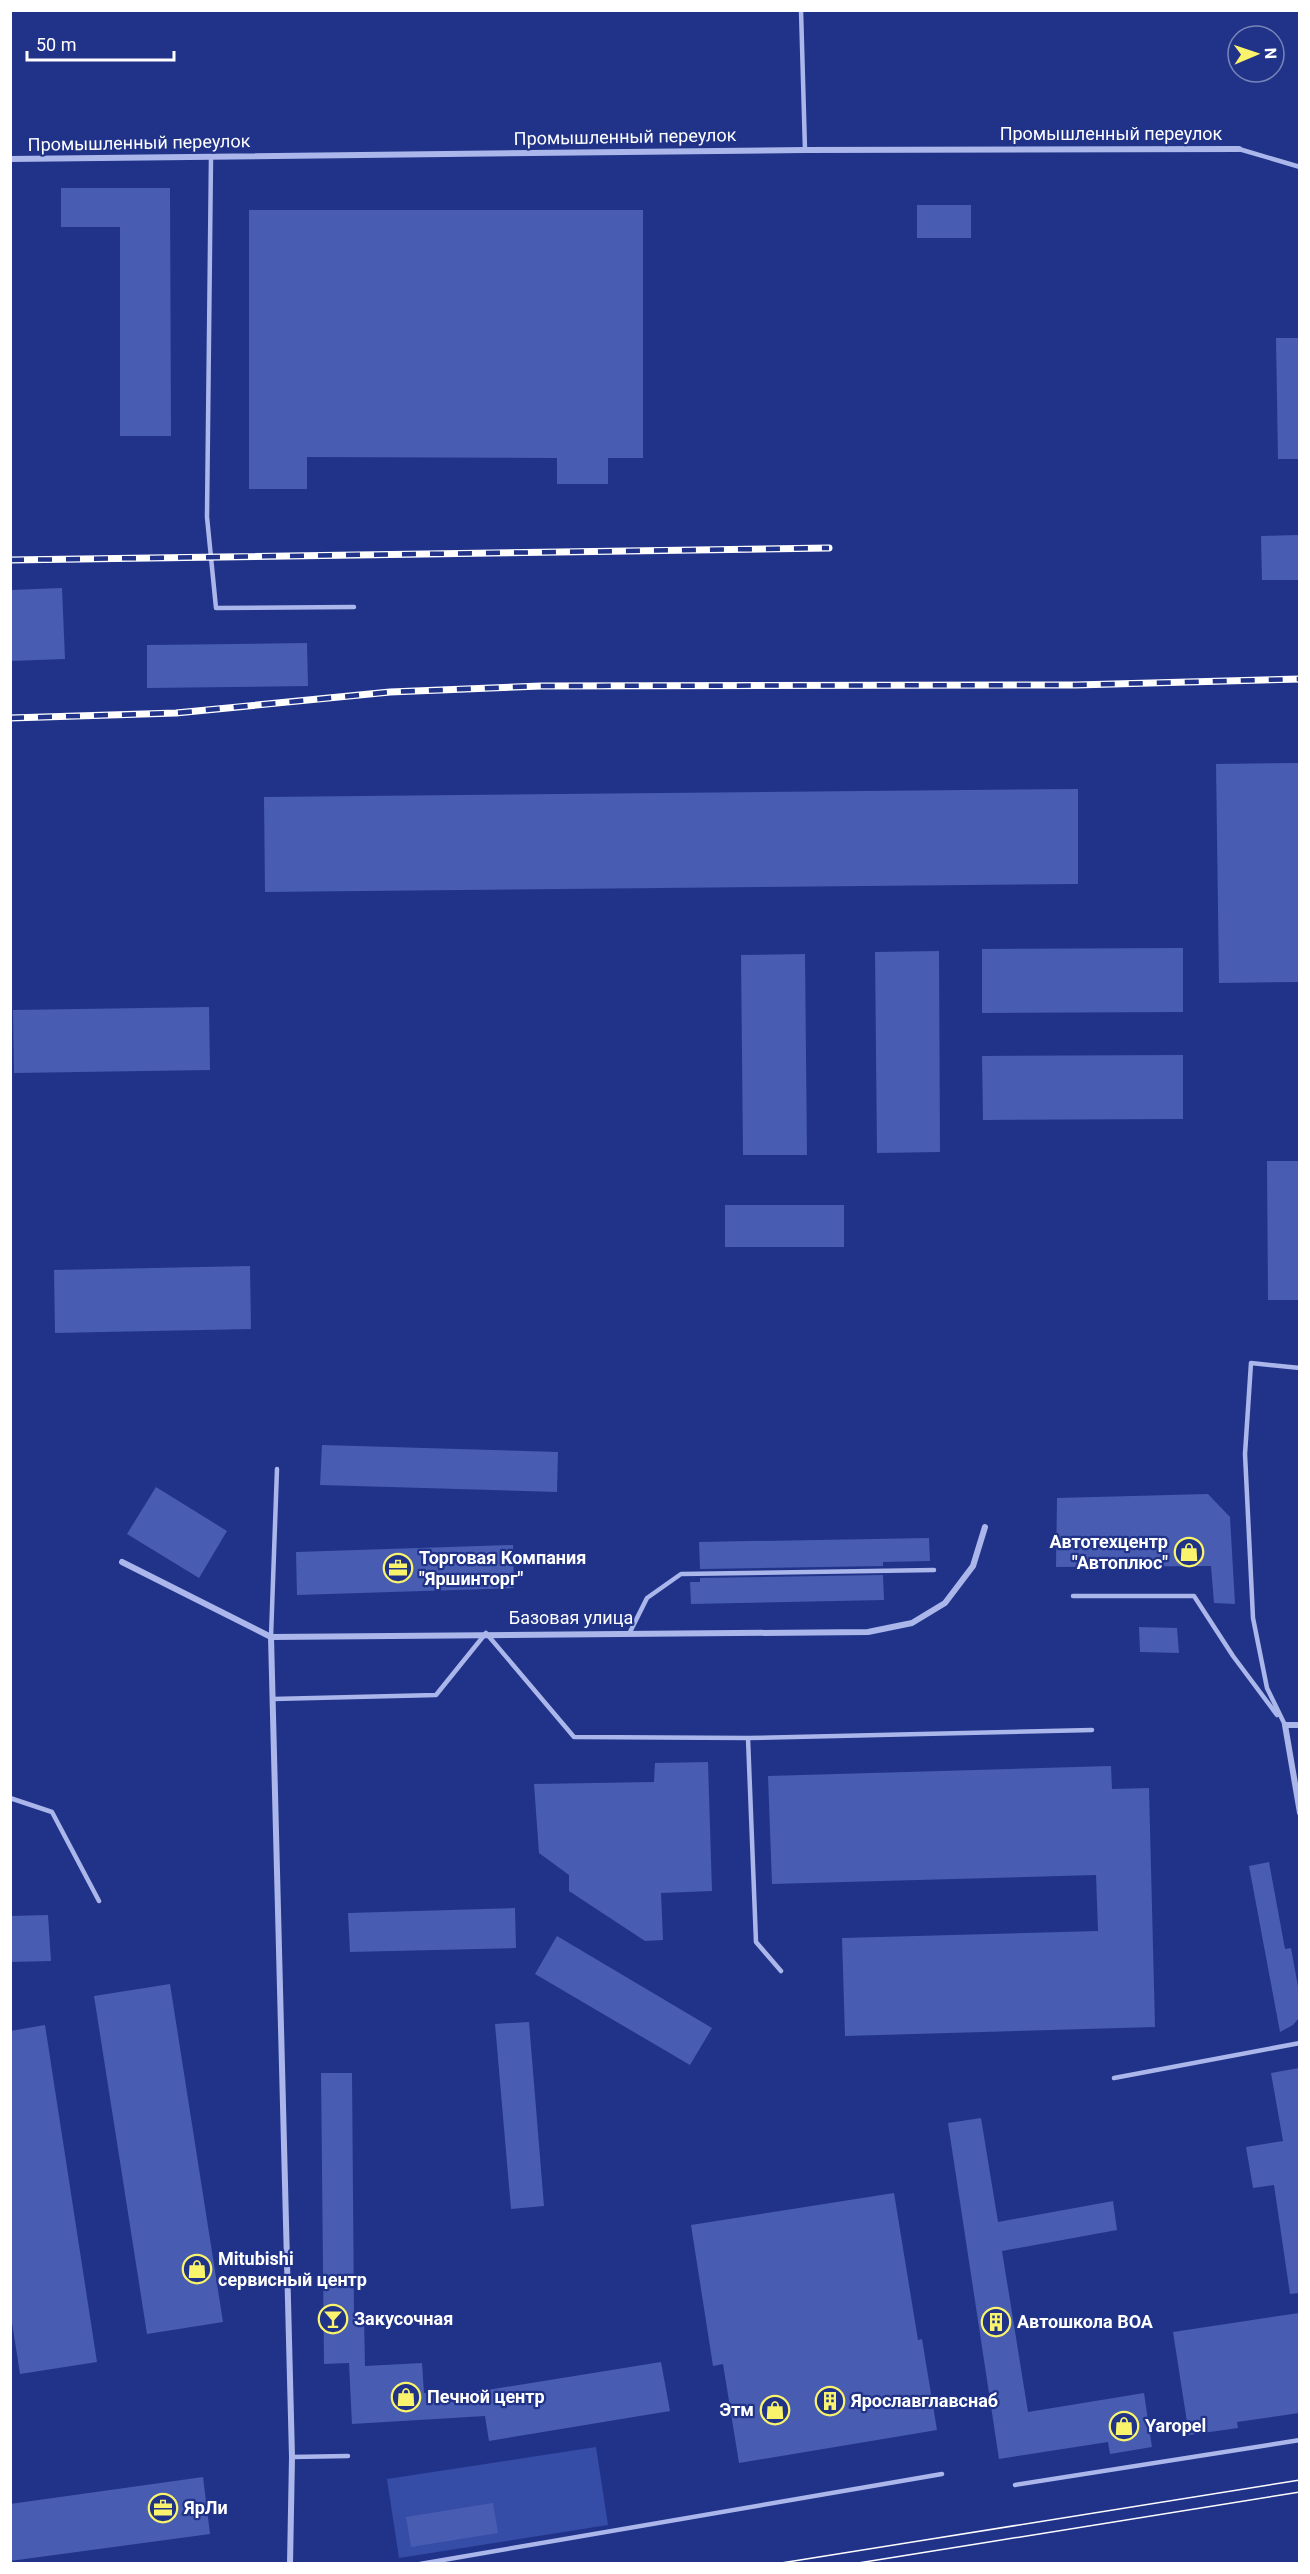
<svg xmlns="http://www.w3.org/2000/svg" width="1310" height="2574" viewBox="0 0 1310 2574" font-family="Roboto,sans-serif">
  <rect width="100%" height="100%" fill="#203389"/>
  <path fill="#364da8" d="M596,2447L608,2525L399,2558L387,2479Z"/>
  <path fill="#485cb1" d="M61,188H170L171,436H120V227H61Z
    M917,205H971V238H917Z
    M249,210H643V458H608V484H557V458L307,457V489H249Z
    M1276,338H1299V459H1278Z
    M1299,535V580H1262L1261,536Z
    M62,588L65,659L10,661V590Z
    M307,643L308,686L147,688V645Z
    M1299,763V982L1219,983L1216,764Z
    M1078,789V884L265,892L264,797Z
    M1183,948V1012L982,1013V949Z
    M939,951L940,1152L877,1153L875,952Z
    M805,954L807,1155H743L741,955Z
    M209,1007L210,1070L14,1073L13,1010Z
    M1183,1055V1119L983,1120L982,1056Z
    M1267,1161H1299V1300H1268Z
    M725,1205H844V1247H725Z
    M250,1266L251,1329L55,1333L54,1270Z
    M322,1445L558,1452L557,1492L320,1485Z
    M156,1487L227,1531L199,1578L127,1534Z
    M1208,1494L1230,1517L1235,1604L1214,1603L1211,1566L1056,1567L1057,1498Z
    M929,1538L930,1561L883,1562V1566L700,1569L699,1542Z
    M513,1545L514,1588L297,1595L296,1552Z
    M883,1575L884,1600L691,1604L690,1582H700V1578Z
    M1139,1627L1177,1628L1179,1653L1140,1652Z
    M708,1762L712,1891L661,1893L663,1940L645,1941L569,1891V1875L539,1853L534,1784L654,1782L655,1763Z
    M1111,1766L1112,1789L1149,1788L1155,2027L845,2036L842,1938L1098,1931L1096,1875L772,1884L768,1776Z
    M1269,1862L1285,1949L1291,1948L1299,1992V2018L1293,2025L1280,2032L1249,1866Z
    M515,1908L516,1948L350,1952L348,1913Z
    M48,1915L51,1961L10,1962V1916Z
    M557,1936L712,2028L690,2065L535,1974Z
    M170,1984L223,2322L147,2334L94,1996Z
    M529,2022L544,2206L511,2209L495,2024Z
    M45,2025L97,2362L20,2374L10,2310V2031Z
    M1299,2068V2293L1290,2294L1274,2185L1253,2188L1246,2147L1283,2141L1271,2073Z
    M321,2073H352L354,2315L364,2316L365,2366L422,2363L424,2393L481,2391L661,2362L670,2411L489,2441L485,2416L352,2424L349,2363L324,2364Z
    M981,2118L998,2222L1113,2201L1117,2230L1002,2251L1028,2412L1144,2393L1152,2447L1110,2454L1108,2442L999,2459L948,2123Z
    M894,2193L918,2340L922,2339L937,2430L739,2463L723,2364L713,2366L691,2225Z
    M1299,2313V2413L1237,2422L1238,2428L1189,2435L1173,2332Z
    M203,2477L210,2534L10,2561V2504Z
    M493,2503L498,2533L411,2547L406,2517Z"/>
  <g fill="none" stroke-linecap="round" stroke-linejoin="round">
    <path stroke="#abb7eb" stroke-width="4.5" d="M801,10L805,150
      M1239,149L1300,167
      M211,157L207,517L216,608L354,607
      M1073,1596H1194L1233,1656L1277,1715
      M630,1632L647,1598L681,1574L934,1570
      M271,1637L277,1469
      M273,1699L436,1695L486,1633L574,1737L748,1738L1092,1730
      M1285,1725L1267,1688L1253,1618L1245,1454L1251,1363L1300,1368
      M748,1738L756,1942L781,1971
      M10,1798L52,1812L99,1901
      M1114,2078L1300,2043
      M292,2457L348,2456
      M1015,2485L1300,2440
      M420,2564L942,2474"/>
    <path stroke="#abb7eb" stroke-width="6" d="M10,159L805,150L1239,149
      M122,1562L271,1637L868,1632L912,1623L945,1603L973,1566L985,1527
      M271,1637L292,2457L290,2564
      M1300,1725H1285L1300,1813"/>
    <path stroke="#fff" stroke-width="1.5" d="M775,2564L1300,2480
      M852,2564L1300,2492"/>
    <g stroke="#fff" stroke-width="7">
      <path id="rail" d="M10,560L829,548
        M10,718L176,713L390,692L541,686L1076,685L1300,679"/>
    </g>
    <use href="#rail" stroke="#203389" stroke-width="4.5" stroke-dasharray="14" stroke-linecap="butt"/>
  </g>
  <defs>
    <g id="shop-ring" transform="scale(1.5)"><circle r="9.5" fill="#203389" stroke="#f9f46b" stroke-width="1.5"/><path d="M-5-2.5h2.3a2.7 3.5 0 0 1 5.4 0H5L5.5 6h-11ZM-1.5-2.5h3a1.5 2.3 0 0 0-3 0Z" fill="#f9f46b"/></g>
    <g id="office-ring" transform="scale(1.5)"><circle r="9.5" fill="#203389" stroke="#f9f46b" stroke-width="1.5"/><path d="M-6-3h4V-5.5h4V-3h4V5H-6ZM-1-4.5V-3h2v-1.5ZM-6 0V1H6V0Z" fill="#f9f46b"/></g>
    <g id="bar-ring" transform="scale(1.5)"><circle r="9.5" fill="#203389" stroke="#f9f46b" stroke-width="1.5"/><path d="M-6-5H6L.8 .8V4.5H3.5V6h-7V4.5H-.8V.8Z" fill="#f9f46b"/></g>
    <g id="building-ring" transform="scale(1.5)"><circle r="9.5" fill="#203389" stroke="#f9f46b" stroke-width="1.5"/><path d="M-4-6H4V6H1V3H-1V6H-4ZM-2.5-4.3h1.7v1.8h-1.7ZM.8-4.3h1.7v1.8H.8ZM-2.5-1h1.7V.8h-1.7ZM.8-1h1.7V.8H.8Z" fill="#f9f46b"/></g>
  </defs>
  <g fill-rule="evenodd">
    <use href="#shop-ring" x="1189" y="1552"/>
    <use href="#office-ring" x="398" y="1568"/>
    <use href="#shop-ring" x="197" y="2269"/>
    <use href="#bar-ring" x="333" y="2319"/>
    <use href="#building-ring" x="996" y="2322"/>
    <use href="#shop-ring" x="406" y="2397"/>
    <use href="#building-ring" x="830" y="2401"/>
    <use href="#shop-ring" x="775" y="2410"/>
    <use href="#shop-ring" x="1124" y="2426"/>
    <use href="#office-ring" x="163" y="2508"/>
  </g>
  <g text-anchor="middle" stroke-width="4.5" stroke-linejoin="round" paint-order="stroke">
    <g font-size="18" fill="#fff" stroke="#203389">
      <text x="1111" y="140">Промышленный переулок</text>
      <text transform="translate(625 137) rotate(-1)" y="6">Промышленный переулок</text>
      <text transform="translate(139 143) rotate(-1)" y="6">Промышленный переулок</text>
      <text x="571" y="1624">Базовая улица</text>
    </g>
    <g font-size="18" font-weight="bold" fill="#fff" stroke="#203389" text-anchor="start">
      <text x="1168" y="1548" text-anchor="end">Автотехцентр<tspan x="1168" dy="21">"Автоплюс"</tspan></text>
      <text x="419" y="1564">Торговая Компания<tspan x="419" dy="21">"Яршинторг"</tspan></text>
      <text x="218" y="2265">Mitubishi<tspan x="218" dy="21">сервисный центр</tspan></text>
      <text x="354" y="2325">Закусочная</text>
      <text x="1017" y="2328">Автошкола ВОА</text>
      <text x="427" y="2403">Печной центр</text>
      <text x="851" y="2407">Ярославглавснаб</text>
      <text x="754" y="2416" text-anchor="end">Этм</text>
      <text x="1145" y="2432">Yaropel</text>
      <text x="184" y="2514">ЯрЛи</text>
    </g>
  </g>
  <rect width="1310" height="2574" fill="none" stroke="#ffffff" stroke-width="24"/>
  <g transform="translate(1256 54) rotate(88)"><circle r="28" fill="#203389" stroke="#7985b8" stroke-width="1.5"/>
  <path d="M0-4.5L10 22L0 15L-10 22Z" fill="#f9f46b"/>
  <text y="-9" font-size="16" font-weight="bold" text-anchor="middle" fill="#ffffff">N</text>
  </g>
  <path d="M27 51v9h147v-9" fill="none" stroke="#ffffff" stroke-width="3"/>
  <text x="36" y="51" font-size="18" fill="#ffffff" stroke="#203389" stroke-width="4.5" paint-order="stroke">50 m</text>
</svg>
